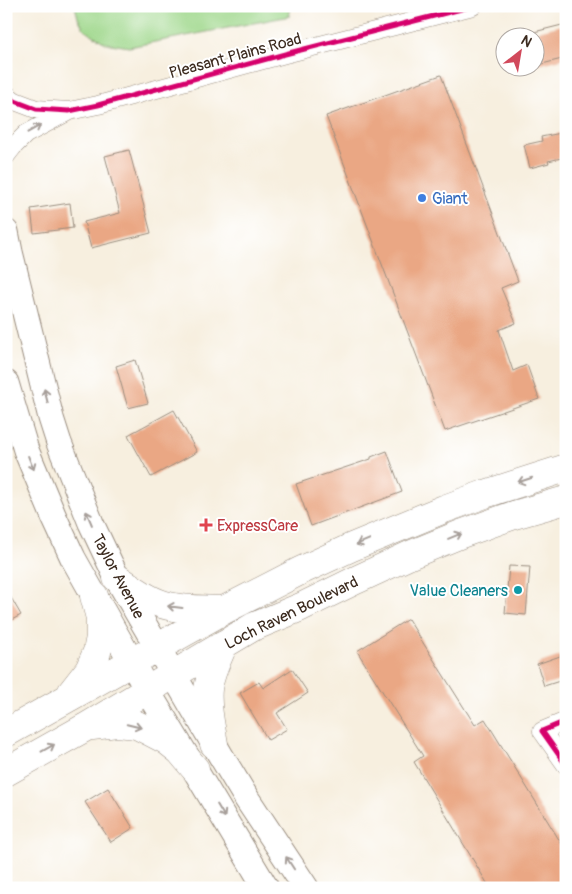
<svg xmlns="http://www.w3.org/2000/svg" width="572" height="894" viewBox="0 0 572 894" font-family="Pangolin,sans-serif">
  <rect width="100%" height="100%" fill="#fff"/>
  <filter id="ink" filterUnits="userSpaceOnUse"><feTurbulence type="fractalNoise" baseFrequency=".02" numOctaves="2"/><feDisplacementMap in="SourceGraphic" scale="10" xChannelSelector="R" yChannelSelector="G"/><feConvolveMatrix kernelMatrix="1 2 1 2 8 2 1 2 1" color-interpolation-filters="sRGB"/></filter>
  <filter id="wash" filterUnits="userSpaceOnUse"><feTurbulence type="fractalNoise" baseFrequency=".0096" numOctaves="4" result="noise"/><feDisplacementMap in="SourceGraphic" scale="20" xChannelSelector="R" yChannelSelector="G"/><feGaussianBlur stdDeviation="1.12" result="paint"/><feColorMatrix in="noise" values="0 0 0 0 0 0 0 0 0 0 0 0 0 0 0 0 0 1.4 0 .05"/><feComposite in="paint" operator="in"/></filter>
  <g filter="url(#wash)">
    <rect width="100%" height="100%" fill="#f7efdf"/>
    <path fill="#9ed78a" stroke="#6c8054" d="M75,6H289L290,16L129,47L105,43L84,29L78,18Z"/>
    <g id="blocks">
      <path fill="#eaa784" d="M566,24V58L534,66V32Z
        M441,75L518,281L501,288L516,323L499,330L513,371L527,365L539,399L445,431L326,116Z
        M566,132V157L548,161L549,163L530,168L524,145L542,141L541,137Z
        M129,150L151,233L91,248L84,222L120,213L105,156Z
        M70,203L73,228L34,233L31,209Z
        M135,360L148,403L128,408L116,366Z
        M174,410L197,452L151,477L128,435Z
        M387,451L402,492L311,526L296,484L371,459V457Z
        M509,566L530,567L526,615L505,613Z
        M6,589L21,615L6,623Z
        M408,619L475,725L485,719L566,851V888H490L414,762L423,756L357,651Z
        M566,654V679L544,686L537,664Z
        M292,669L308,693L277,713L287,729L268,740L240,693L259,682L263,688Z
        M108,788L133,828L111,842L85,802Z"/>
    </g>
  </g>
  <g filter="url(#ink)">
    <use href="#blocks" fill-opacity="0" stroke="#998c7e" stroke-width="1"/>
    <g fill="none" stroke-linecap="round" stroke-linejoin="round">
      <g stroke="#998c7e" stroke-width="19">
        <path id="street" d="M6,94L15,101L36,109L69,111L98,105L285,54L473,6
          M6,156L13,147L26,134L69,111
          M566,721L542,731L566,765"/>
      </g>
      <g stroke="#998c7e" stroke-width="27">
        <path id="secondary" d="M6,232L10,252L51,418L59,443L91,523L117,578L221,756L247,799L306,888
          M6,383L26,450L54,517L73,558L154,702L266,888"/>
      </g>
      <g stroke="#998c7e" stroke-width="29">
        <path id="primary" d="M117,578C133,588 150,602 169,606C185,610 207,609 224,610
          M71,693L89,670L97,652L100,637V618L94,596
          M92,726L117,723L137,725L166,740L180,751L195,769
          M6,733L224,610L300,571L352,547L444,509L485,494L566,468
          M214,744C211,726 206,707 208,689C210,673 218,658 224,644
          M6,772L86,727L253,627L301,607L356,580L410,555L461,534L514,515L566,500"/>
      </g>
      <use href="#street" stroke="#fff" stroke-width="18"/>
      <use href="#secondary" stroke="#fff" stroke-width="25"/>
      <use href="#primary" stroke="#fff" stroke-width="28"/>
      <g stroke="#fff" stroke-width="8">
        <path id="cycleway" d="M6,94L15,101L36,109L69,111L98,105L285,54L473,6
          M566,721L542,731L566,765"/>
      </g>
      <use href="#cycleway" stroke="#d6006c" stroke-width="5"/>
    </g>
    <defs><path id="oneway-shaft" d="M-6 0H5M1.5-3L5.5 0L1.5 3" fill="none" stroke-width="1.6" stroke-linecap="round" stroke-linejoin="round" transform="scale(1.25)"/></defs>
    <g stroke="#a79f9a">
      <use href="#oneway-shaft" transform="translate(34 129) rotate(-29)"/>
      <use href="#oneway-shaft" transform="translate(46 396) rotate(-104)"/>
      <use href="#oneway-shaft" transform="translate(31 463) rotate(68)"/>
      <use href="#oneway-shaft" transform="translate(525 480) rotate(162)"/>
      <use href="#oneway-shaft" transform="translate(89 518) rotate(-113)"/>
      <use href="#oneway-shaft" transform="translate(455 536) rotate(-22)"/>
      <use href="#oneway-shaft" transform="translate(363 542) rotate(157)"/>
      <use href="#oneway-shaft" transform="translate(175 607) rotate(-173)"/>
      <use href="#oneway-shaft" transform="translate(134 726) rotate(14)"/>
      <use href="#oneway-shaft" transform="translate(48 748) rotate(-29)"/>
      <use href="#oneway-shaft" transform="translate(221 811) rotate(59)"/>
      <use href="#oneway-shaft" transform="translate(290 863) rotate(-123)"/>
    </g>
  </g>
  <circle fill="#3f7fe0" stroke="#fff" stroke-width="2" cx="422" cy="198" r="5"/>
  <path fill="#e0444e" stroke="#fff" stroke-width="2" d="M203.5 517.5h5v5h5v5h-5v5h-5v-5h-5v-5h5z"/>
  <circle fill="#0f9aa8" stroke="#fff" stroke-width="2" cx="518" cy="590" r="5"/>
  <g text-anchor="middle" stroke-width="4" stroke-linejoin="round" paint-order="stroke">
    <g font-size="16" fill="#3b2a1e" stroke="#fff">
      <text transform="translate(235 55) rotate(-15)" y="6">Pleasant Plains Road</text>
      <text transform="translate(119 576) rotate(62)" y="6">Taylor Avenue</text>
      <text transform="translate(291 612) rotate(-26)" y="6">Loch Raven Boulevard</text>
    </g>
    <g font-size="16" fill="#366cbe" stroke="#fff" text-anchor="start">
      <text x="432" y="204">Giant</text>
    </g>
    <g font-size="16" fill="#be3a42" stroke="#fff" text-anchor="start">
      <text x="217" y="531">ExpressCare</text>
    </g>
    <g font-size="16" fill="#0d838f" stroke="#fff" text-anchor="end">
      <text x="508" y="596">Value Cleaners</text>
    </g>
  </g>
  <rect width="572" height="894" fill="none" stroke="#fff" stroke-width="25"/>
  <g transform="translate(520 52) rotate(31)"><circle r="24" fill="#ffffff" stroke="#b1aaa5"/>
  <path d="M0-4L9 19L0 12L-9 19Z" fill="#d1495b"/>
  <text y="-8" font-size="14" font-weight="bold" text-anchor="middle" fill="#3b2a1e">N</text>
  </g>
</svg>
